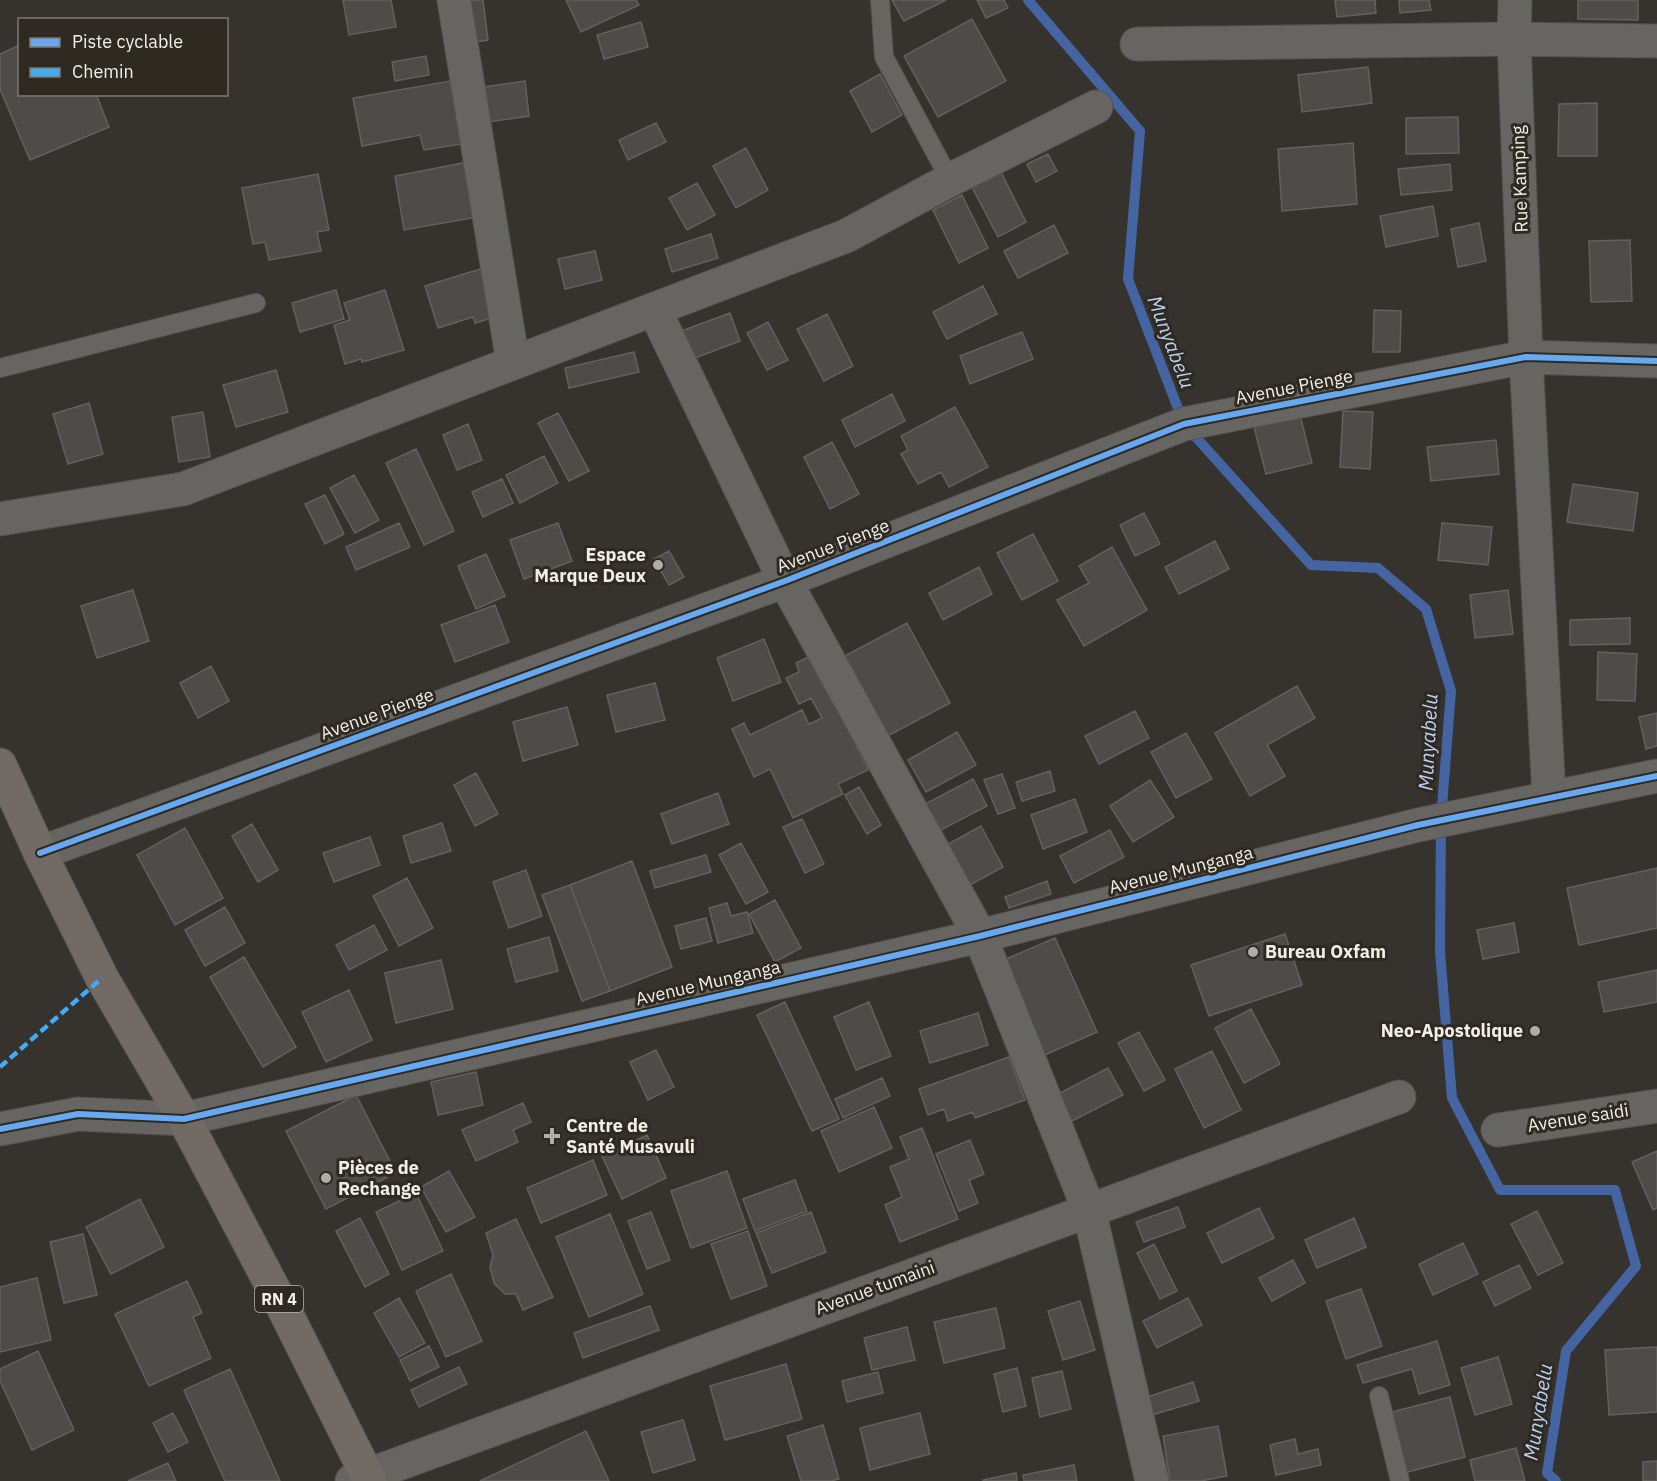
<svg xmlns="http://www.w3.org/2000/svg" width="1657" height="1481" viewBox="0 0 1657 1481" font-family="'IBM Plex Sans',sans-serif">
  <rect width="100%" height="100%" fill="#36332e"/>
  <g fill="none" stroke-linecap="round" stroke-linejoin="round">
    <path stroke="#4565a2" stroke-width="10" d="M1028,0L1140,131L1128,279L1184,424L1311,565L1378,568L1426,609L1451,691L1441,819L1440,952L1452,1098L1500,1190H1615L1636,1266L1566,1351L1547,1473L1556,1481"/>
  </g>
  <path fill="#4e4b48" stroke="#64605d" stroke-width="1.5" d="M343,0H391L396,27L349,35Z
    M469,0H483L488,40L463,44Z
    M566,0H636L639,5L581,32Z
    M892,0H946L904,21Z
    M977,0H1004L1008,8L986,18Z
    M1335,0H1375L1376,13L1337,17Z
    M1399,0H1429L1431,10L1400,13Z
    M1578,0H1638V20L1578,19Z
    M972,19L1006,81L938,117L904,56Z
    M641,22L648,47L604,59L597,35Z
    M20,45V94H96L109,127L30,160L0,89V54Z
    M426,56L429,75L395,81L392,62Z
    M1368,67L1372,103L1302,112L1298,75Z
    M880,74L902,115L872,132L850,91Z
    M450,81L462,144L424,150L420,135L362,146L353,98Z
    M525,81L529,116L489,122L484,87Z
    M1597,103V156H1558L1559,104Z
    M1458,117L1459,153L1406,154V118Z
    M656,123L666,142L628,160L619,140Z
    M1353,143L1357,204L1282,211L1278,149Z
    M746,148L768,190L736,208L713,166Z
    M1048,154L1057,171L1036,182L1027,164Z
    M468,162L478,217L404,230L395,176Z
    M1450,164L1452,190L1401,195L1398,169Z
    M1000,170L1026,222L998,237L971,185Z
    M318,174L329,230L317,232L321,251L269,260L265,242L253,244L242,188Z
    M697,183L715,215L687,230L669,198Z
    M962,195L988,248L959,263L933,210Z
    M1433,206L1438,236L1386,247L1380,216Z
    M1479,223L1486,261L1458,267L1451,229Z
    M1054,225L1068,253L1018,278L1004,251Z
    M711,234L718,258L672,272L665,249Z
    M1630,240L1632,301L1591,302L1589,241Z
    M595,251L602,280L565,289L558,259Z
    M487,267L502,315L475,323L473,317L438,328L425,286Z
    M983,286L997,314L947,339L933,312Z
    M336,290L344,319L300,332L292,303Z
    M385,290L404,350L362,362L361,359L345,364L334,325L350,320L344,303Z
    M1374,310L1401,311L1400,352H1373Z
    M730,313L740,341L679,364L668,336Z
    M827,314L853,366L824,381L797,329Z
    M768,322L788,360L767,370L747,333Z
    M1022,332L1033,359L970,384L960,356Z
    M634,352L639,372L569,388L565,368Z
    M276,370L288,412L236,427L223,385Z
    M892,394L905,421L855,447L842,420Z
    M89,403L103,454L68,464L53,414Z
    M955,407L988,467L949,487L941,472L918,484L901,454L908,450L901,436Z
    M1343,411L1373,412L1370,469L1340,467Z
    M203,412L210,457L179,462L172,417Z
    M558,413L589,471L569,481L538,423Z
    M1300,415L1312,463L1266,474L1254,427Z
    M468,424L482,460L457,470L443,435Z
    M1496,440L1499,474L1431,481L1427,447Z
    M832,442L859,494L830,509L804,457Z
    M416,449L454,531L424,545L386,463Z
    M544,456L558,483L520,503L506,475Z
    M354,475L379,520L355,533L330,488Z
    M502,479L513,503L483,517L472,492Z
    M1573,484L1638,493L1633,531L1567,522Z
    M325,495L344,534L325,544L305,504Z
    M1144,513L1160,544L1135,556L1120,525Z
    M399,523L410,547L356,570L346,547Z
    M558,523L572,561L524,579L510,540Z
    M1442,523L1492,527L1488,565L1438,560Z
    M1033,534L1058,581L1022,600L997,553Z
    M1215,541L1229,569L1179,594L1165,567Z
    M1112,547L1147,610L1084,646L1057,600L1089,583L1079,566Z
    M669,551L684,577L669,585L654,559Z
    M486,554L505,596L476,609L458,566Z
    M979,567L992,594L943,620L929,593Z
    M133,590L149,641L97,658L81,606Z
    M1508,590L1513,634L1475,638L1470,595Z
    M495,605L509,642L455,662L441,625Z
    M1630,618V644L1570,645V620Z
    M907,623L950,703L882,739L839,659Z
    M764,639L781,682L733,701L717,658Z
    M1598,652L1637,654L1635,701L1597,700Z
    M813,655L868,770L838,784L843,794L793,818L770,769L754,777L732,729L744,723L750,735L802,710L809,724L822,718L811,698L799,704L786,678L799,672L796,663Z
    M211,666L229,701L198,718L180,683Z
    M655,683L665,720L616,732L607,695Z
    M1297,686L1315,718L1267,745L1285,776L1250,796L1215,733Z
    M567,707L578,745L523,761L513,722Z
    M1135,711L1149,738L1099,764L1085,736Z
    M1657,713V746L1646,749L1639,717Z
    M957,732L976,765L926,792L908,760Z
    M1186,733L1212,779L1176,798L1151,752Z
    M1050,771L1055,791L1022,801L1016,782Z
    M476,773L498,814L475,826L454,785Z
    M1002,774L1015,808L998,814L984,780Z
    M973,779L987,806L937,832L923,805Z
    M1150,780L1174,817L1133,842L1110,806Z
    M859,787L881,825L867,834L845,795Z
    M718,793L729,824L672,844L661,814Z
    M1075,799L1087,832L1043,849L1031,815Z
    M802,819L824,864L805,873L783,827Z
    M442,823L451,851L411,863L403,836Z
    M252,824L278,870L258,882L232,836Z
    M981,826L1003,867L970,885L948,844Z
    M185,828L223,898L175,925L137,855Z
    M1110,830L1124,857L1074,883L1060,856Z
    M370,837L380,865L334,882L323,853Z
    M741,843L768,892L746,904L719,855Z
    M706,855L711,872L655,888L650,871Z
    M632,861L672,967L610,991L570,885Z
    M1657,868V928L1579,945L1567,888Z
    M526,870L542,916L509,928L493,882Z
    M407,878L433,928L399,946L373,896Z
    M1047,881L1051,894L1009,908L1005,897Z
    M570,885L610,991L582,1001L542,895Z
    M775,900L801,948L775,962L749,914Z
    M727,903L731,916L747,912L753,933L718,943L709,908Z
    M225,907L245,943L205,966L185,930Z
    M706,918L712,941L681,949L675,926Z
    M1514,923L1519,952L1483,959L1477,930Z
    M374,925L387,950L349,970L336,945Z
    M1285,934L1302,985L1209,1016L1191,965Z
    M549,937L558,971L516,982L507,949Z
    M1055,938L1097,1032L1040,1057L999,962Z
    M244,957L296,1047L263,1067L210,977Z
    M441,960L453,1009L396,1023L385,973Z
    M1657,970V1002L1604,1012L1598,982Z
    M349,990L372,1040L326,1062L302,1012Z
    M785,1002L839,1119L812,1131L757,1015Z
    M869,1002L891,1056L856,1070L834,1017Z
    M1251,1009L1280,1064L1244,1083L1215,1028Z
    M978,1013L988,1045L930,1063L920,1031Z
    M1139,1032L1165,1080L1144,1091L1118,1043Z
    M656,1050L674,1087L648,1100L630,1062Z
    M1212,1051L1241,1110L1204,1128L1175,1069Z
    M1009,1057L1025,1100L975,1118L973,1112L948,1121L944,1109L928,1115L919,1089Z
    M1108,1068L1123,1095L1072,1121L1058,1094Z
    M476,1072L483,1105L438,1115L431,1082Z
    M882,1078L890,1096L843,1118L835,1099Z
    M356,1095L396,1173L326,1209L286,1131Z
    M523,1103L531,1122L513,1130L518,1142L476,1161L462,1130Z
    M874,1107L892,1148L839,1172L821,1131Z
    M922,1128L958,1219L900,1242L885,1205L902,1197L890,1167L909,1159L900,1137Z
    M647,1135L666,1178L622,1199L602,1156Z
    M970,1140L984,1174L969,1180L978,1203L959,1211L936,1154Z
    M1657,1151V1208L1653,1210L1632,1162Z
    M593,1160L607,1195L541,1223L527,1188Z
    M449,1171L475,1217L446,1232L421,1187Z
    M727,1171L747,1228L691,1248L671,1191Z
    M795,1180L807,1211L755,1231L743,1199Z
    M416,1193L443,1251L402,1270L376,1212Z
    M140,1199L164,1247L111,1274L86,1227Z
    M1178,1207L1185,1227L1144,1242L1136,1222Z
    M1259,1208L1274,1238L1222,1263L1207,1233Z
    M1537,1211L1563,1263L1538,1275L1511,1224Z
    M651,1212L670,1260L647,1269L628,1221Z
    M811,1212L826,1252L772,1273L756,1233Z
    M610,1214L643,1294L589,1317L556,1237Z
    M360,1218L389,1274L365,1287L336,1231Z
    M1354,1218L1366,1247L1317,1268L1305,1240Z
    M516,1219L553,1297L523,1310L516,1294H505L494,1283L490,1267L493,1255L486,1233Z
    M748,1231L767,1286L731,1299L711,1244Z
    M83,1234L97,1295L64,1303L50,1242Z
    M1463,1243L1478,1274L1433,1295L1419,1264Z
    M1154,1244L1177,1291L1160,1299L1137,1253Z
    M1293,1260L1305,1283L1272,1301L1259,1278Z
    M1519,1265L1531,1288L1495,1306L1483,1282Z
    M451,1274L482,1341L446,1357L416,1291Z
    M37,1278L51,1340L0,1352V1287Z
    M187,1281L202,1313L193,1317L211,1358L149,1386L115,1314Z
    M1361,1289L1382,1346L1346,1359L1326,1301Z
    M399,1298L425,1343L399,1357L374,1313Z
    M1188,1298L1202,1325L1157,1348L1143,1321Z
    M1080,1301L1095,1350L1063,1360L1048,1311Z
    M650,1306L659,1330L583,1358L574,1333Z
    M996,1308L1005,1348L944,1363L934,1322Z
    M907,1327L915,1360L872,1370L864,1338Z
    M1437,1341L1450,1385L1419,1394L1412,1369L1363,1383L1357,1365Z
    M429,1346L439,1367L410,1381L400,1360Z
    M1657,1347V1412L1609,1415L1605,1350Z
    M38,1351L74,1430L32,1450L0,1381V1369Z
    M1498,1357L1512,1404L1475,1415L1461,1368Z
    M786,1364L802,1419L725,1440L710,1386Z
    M459,1367L467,1384L419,1407L411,1390Z
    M1017,1368L1026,1406L1003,1412L994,1374Z
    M230,1369L280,1481H225L184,1390Z
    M1062,1371L1071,1409L1040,1417L1032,1378Z
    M878,1372L883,1393L847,1402L842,1381Z
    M1193,1382L1199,1401L1152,1415L1147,1397Z
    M1450,1397L1465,1457L1404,1473L1388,1413Z
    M173,1413L188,1442L168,1452L153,1423Z
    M920,1413L930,1454L870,1470L860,1428Z
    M683,1420L695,1460L653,1473L641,1432Z
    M823,1425L839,1479L831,1481H801L787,1436Z
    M1218,1426L1227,1476L1201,1481H1170L1163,1436Z
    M586,1431L609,1481H480Z
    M1295,1439L1298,1454L1318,1449L1321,1465L1276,1475L1270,1445Z
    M1516,1448L1525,1481H1475L1470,1460Z
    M1657,1461V1481H1643V1462Z
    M168,1463L176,1481H128Z
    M1074,1465L1077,1481H1024L1023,1475Z
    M1016,1473L1017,1481H983V1480Z"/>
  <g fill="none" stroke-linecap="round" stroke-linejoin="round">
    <g stroke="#54514d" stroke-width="20">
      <path id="service" d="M880,0L884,57L950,180
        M0,368L256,303
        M1379,1396L1400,1481"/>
    </g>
    <g stroke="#54514d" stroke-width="35">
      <path id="minor" d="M454,0L513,363
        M1515,0L1514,39L1526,357L1549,797
        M1137,44L1514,39L1657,41
        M654,309L785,581L980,936L1089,1210L1152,1481
        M0,519L183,489L846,236L950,180L1096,107
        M40,853L785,581L1184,424L1526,357L1657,361
        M0,1129L78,1114L184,1119L980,936L1418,825L1657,776
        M1498,1130L1657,1106
        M352,1481L1399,1097"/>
    </g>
    <g stroke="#54514d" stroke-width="35">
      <path id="trunk" d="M0,765L40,853L102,978L184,1119L282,1305L370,1481"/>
    </g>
    <use href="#service" stroke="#676562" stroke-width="18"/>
    <use href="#minor" stroke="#676562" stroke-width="33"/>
    <use href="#trunk" stroke="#726a64" stroke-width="33"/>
    <path stroke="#42abf6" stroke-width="4.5" stroke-dasharray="9 4.5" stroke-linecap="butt" d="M0,1067L102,978"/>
    <g stroke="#2e2a21" stroke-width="10">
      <path id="cycleway" d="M40,853L785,581L1184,424L1526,357L1657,361
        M0,1129L78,1114L184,1119L980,936L1418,825L1657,776"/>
    </g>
    <use href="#cycleway" stroke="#66a8f1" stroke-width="6"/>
  </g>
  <g fill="#b0ada8" stroke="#2e2a21" stroke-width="2">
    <circle cx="658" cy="565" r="6"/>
    <circle cx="1253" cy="952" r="6"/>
    <circle cx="1535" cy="1031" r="6"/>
    <path d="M549 1127h6v6h6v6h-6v6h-6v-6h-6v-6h6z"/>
    <circle cx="326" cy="1178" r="6"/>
  </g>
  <g text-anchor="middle" stroke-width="6" stroke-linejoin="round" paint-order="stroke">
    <rect fill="#2e2a21" stroke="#b6b3ad" stroke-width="1.5" x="255" y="1286" width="48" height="26" rx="4.5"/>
    <g font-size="16" font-weight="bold" fill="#f1eee9">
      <text x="279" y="1305">RN 4</text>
    </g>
    <g font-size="18" fill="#f1eee9" stroke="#2e2a21">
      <text transform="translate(1520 179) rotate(-92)" y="6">Rue Kamping</text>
      <text transform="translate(1294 387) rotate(-11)" y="6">Avenue Pienge</text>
      <text transform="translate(833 546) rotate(-21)" y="6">Avenue Pienge</text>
      <text transform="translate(377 714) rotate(-20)" y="6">Avenue Pienge</text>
      <text transform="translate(1181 870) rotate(-14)" y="6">Avenue Munganga</text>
      <text transform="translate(708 983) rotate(-13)" y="6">Avenue Munganga</text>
      <text transform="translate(1578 1118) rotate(-9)" y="6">Avenue saidi</text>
      <text transform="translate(875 1288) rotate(-20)" y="6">Avenue tumaini</text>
    </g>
    <g font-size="18" font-weight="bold" fill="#f1eee9" stroke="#2e2a21" text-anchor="start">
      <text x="646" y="561" text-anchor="end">Espace<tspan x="646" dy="21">Marque Deux</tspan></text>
      <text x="1265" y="958">Bureau Oxfam</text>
      <text x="1523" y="1037" text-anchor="end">Neo-Apostolique</text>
      <text x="566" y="1132">Centre de<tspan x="566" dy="21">Santé Musavuli</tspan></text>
      <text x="338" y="1174">Pièces de<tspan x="338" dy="21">Rechange</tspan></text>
    </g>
    <g font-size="20" font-style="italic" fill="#bcd1f7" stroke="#2e2a21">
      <text transform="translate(1171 342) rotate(69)" y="7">Munyabelu</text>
      <text transform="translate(1428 742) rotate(-87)" y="7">Munyabelu</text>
      <text transform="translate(1538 1412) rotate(-81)" y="7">Munyabelu</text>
    </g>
  </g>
  <rect x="18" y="18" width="210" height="78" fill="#2e2a21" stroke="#7c7871" stroke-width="1.5"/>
  <rect x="30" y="38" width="30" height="9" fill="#66a8f1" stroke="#7c7871" stroke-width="1.5"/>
  <text x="72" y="48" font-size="18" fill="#f1eee9">Piste cyclable</text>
  <rect x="30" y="68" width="30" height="9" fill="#42abf6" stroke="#7c7871" stroke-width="1.5"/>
  <text x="72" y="78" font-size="18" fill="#f1eee9">Chemin</text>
</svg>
